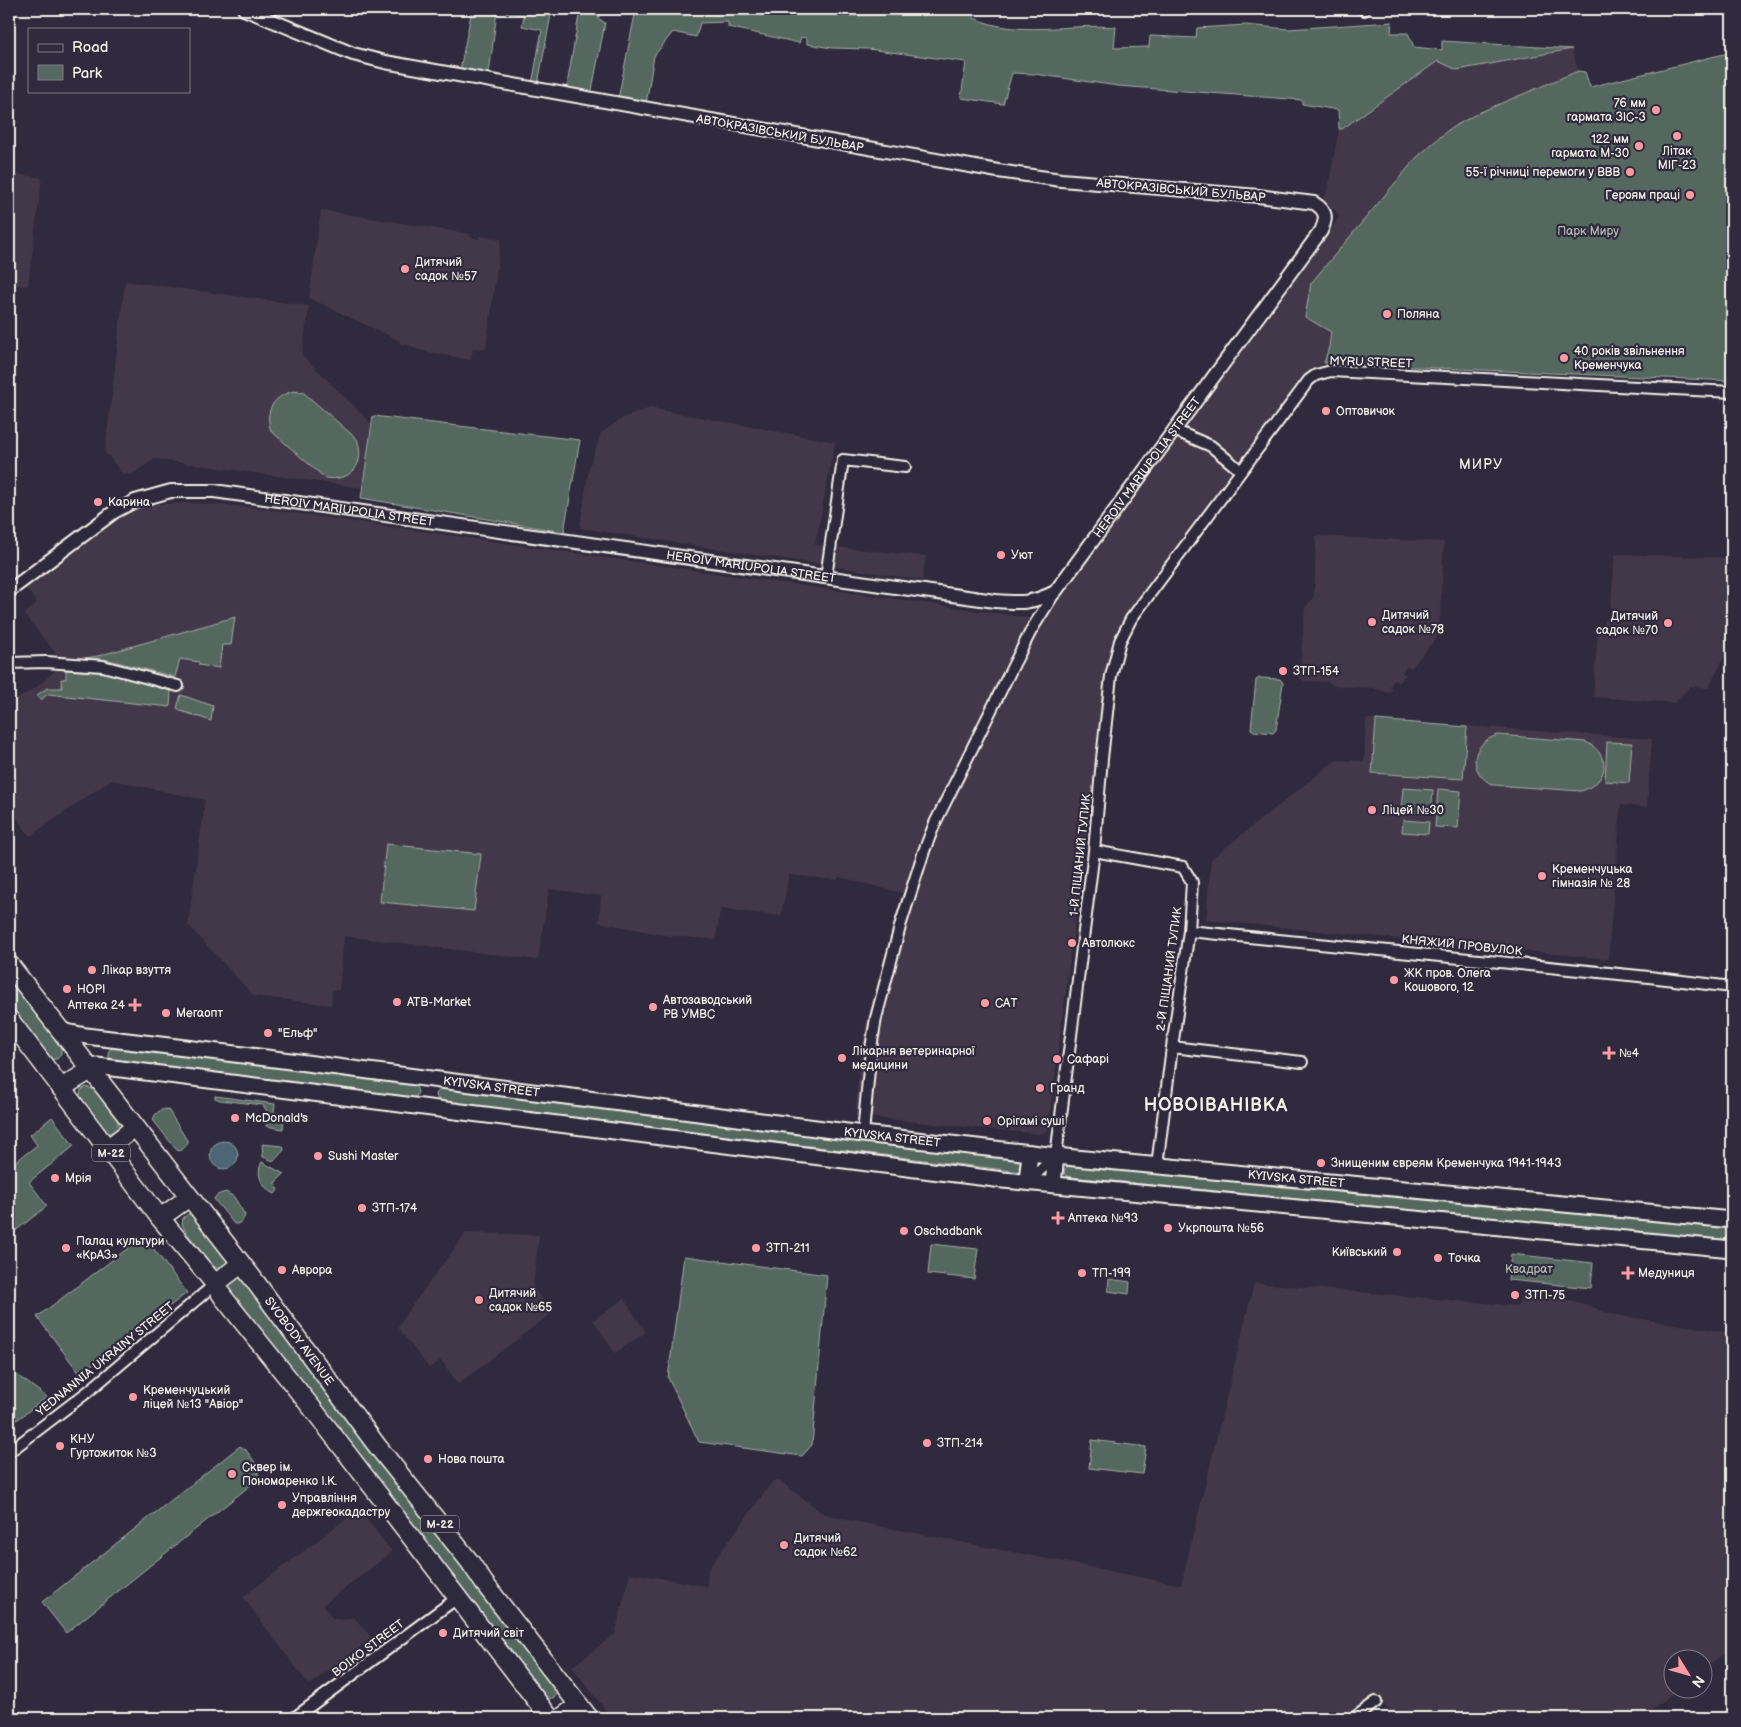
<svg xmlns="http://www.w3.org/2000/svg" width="1741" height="1727" viewBox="0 0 1741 1727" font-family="'Balsamiq Sans',sans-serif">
  <rect width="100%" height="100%" fill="#2f2a3d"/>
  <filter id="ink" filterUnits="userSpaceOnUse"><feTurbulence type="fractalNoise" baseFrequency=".02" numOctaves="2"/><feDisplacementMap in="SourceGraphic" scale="10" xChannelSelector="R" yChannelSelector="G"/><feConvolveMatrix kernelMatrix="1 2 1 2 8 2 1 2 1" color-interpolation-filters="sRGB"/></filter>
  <g filter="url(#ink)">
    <path fill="#433848" d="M1572,49L1578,71L1478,113L1448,130L1417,156L1311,283L1331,332L1329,347L1324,363L1305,375L1122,624L1108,663L1048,1130L1040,1134L855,1116L859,1066L866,1024L902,893L839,877L837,880L789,875L781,916L720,909L716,940L664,935L599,922L601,896L549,889L538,960L344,936L339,990H332L331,1005L254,996L188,925L205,800L111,780L30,836L9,809V696L13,701L34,689L54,672L61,660L24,614L37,603L25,587L117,520L135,510L157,504L191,503L252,507L1029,618L1047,616L1340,216L1323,199L1328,188L1339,129H1342L1369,111L1438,61L1517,60Z
      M9,173L42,178L28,286L9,284Z
      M321,210L470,234L469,237L479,239V236L501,239L486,349L473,348L471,360L418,350L409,345H402L398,340L309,298Z
      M125,281L309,306L302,355L371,423L362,488L155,459L131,475L123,474L105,452Z
      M650,408L835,442L815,545L926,556L922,580L580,528L589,468L601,433L623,418Z
      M1316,536L1444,542L1439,635L1411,668L1407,666L1402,672L1405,675L1398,683L1395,680L1389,687L1393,689L1389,693L1373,688L1334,686L1329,682L1304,681L1299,677L1305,608L1314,597Z
      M1615,554L1732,558V615L1730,644L1709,688L1690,686L1675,703L1593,697L1598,631L1610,614Z
      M1366,719L1652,739L1647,807L1621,805L1608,959L1206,920L1211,859L1336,760L1364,761Z
      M466,1233L539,1235L533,1287L552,1313L458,1384L441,1360L429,1368L398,1328L405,1315Z
      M1254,1283L1518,1306L1520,1296L1566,1299L1585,1304L1610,1314L1732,1333V1647L1704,1669V1660H1674V1690H1678L1641,1718H1395L1383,1703L1363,1718H612L572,1667L615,1634L630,1573L707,1586L708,1569L773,1481H780L822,1513L848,1520L1181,1585Z
      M624,1299L646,1332L615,1353L593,1320Z
      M359,1509L392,1552L323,1605L332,1618L341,1620L354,1617L372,1638L309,1685L243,1597Z"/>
    <path fill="#556861" stroke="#a4aca4" d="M472,9H552L538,84H532L542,30L522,26L524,15L497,11L489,74L460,70Z
      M580,9H605L598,18L605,23L591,95L566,91Z
      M636,9H800L841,16L888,15L890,9H974V18C1018,38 1069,23 1116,27L1114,48L1149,47L1150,36L1196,38L1197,28L1246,25L1288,29L1392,22L1391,33H1408L1414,47L1442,50V41L1572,49L1457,70L1438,61L1342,129H1339L1338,110L1302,104V100L1118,86L1034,74L1012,73L1003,104L961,98L966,62L868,49L832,48L807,44V38L801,37L799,43L728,27V22L700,23L696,37L673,32L654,56L646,104L618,99Z
      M1732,52V381L1324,363L1329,347L1331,332L1305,317L1311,283L1417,157L1448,130L1478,113L1578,71L1585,72L1590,87Z
      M294,391L304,393L357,439C366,464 352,482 325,478L271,431C264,411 273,396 294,391Z
      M373,416L580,440L564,532L361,498Z
      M235,617L231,645H222L219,668L199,665V662L180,659L175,677L109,660L85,658L98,656Z
      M66,670L110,673L171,691L170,707L48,694L41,700L37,695L47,688H62L61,679H66Z
      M1259,678L1280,679L1283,683L1276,730L1273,733L1254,731L1251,729L1256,680Z
      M181,695L213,706L211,721L181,711L177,708Z
      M1376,720L1467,727L1463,779L1372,773Z
      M1498,735L1586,742C1612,755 1609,783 1581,791L1493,785C1467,772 1470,743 1498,735Z
      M1607,742L1632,743L1629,783L1605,781Z
      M1403,788L1433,790L1431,813L1401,811Z
      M1438,789L1461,791L1458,828L1435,827Z
      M1403,820L1429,822L1428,834L1402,832Z
      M386,844L481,854L474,911L380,902Z
      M9,978L61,1047V1054L57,1059H51L46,1056L9,1007Z
      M113,1046L414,1084L416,1086L418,1092L416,1097L412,1099L113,1060L109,1057L108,1052Z
      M86,1087L95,1090L117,1120L119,1128L114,1133H106L79,1099L81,1090Z
      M441,1088L1022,1158V1172L441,1101L437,1098L436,1094Z
      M215,1096L275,1104L274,1113L284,1114L283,1129L266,1126L268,1113L263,1105L220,1100L215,1098Z
      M166,1109L169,1111L188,1142C186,1147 184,1149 178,1151L175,1148L153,1120C155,1113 159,1110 166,1109Z
      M52,1117L74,1146L29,1182L47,1206L9,1236V1167L37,1145L30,1135Z
      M262,1144L283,1146L284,1150L274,1161L263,1157Z
      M262,1162L284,1174L275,1183L278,1190L275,1194C262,1188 255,1174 262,1162Z
      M1069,1164L1732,1226V1241L1069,1177L1065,1175L1064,1170Z
      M226,1192L234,1197L245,1215C244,1220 239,1225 234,1224L214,1199L217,1195Z
      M188,1214L194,1215L229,1261V1264L221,1270L213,1266L186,1232L182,1224L183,1218Z
      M144,1236L187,1293L80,1374L37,1317Z
      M931,1244L978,1249L974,1279L928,1274Z
      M1511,1254L1593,1263L1591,1288L1508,1280Z
      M684,1256L827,1275L812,1445L802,1456L699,1442L668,1378Z
      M239,1276H242L559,1690C558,1696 552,1700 546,1698L230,1290V1282Z
      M1109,1279L1130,1282L1129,1294L1108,1291Z
      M9,1369L47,1397L9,1426Z
      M1092,1440L1146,1447L1142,1474L1089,1468Z
      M240,1446L246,1450L259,1468L257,1480L66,1633L42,1602Z"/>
    <path fill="#4d6675" stroke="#909ea3" d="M210 1155a14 14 0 1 1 28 0a14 14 0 1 1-28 0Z"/>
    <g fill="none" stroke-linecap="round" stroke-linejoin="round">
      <g stroke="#f4f1e8" stroke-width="14">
        <path id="minor" d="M1364,9V10
          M1174,430L1211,446L1241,471
          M826,577L843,460L905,467
          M9,663L46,662L103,666L178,686
          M1094,851L1183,867L1192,882L1189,931L1172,1047L1157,1166
          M1189,931L1649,977L1732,987
          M1172,1047L1302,1062
          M863,1134L871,1048L876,1018L901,923L924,851L935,823L1013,666L1032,629L1055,592
          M1027,1182L1056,1156L1094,851L1102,759L1111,676L1120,641L1131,619L1309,380L1316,375L1331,371L1732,392
          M9,1452L90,1390L215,1284
          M294,1718L457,1598
          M1354,1718L1376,1702"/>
      </g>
      <g stroke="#f4f1e8" stroke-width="16">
        <g id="tertiary">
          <path id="s1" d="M9,591L114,512L135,501L171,491H214L995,601C1020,603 1031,604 1055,592L1321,231C1327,218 1327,211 1314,203L1258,196L1061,180L998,171L385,62L353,54L244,9"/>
        </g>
      </g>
      <g stroke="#f4f1e8" stroke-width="19">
        <g id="secondary">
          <path id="s2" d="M58,1028L66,1032L86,1036L235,1054L863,1134L1075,1158L1732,1220"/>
          <path d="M91,1070L97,1066L1003,1180L1732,1249"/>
          <path d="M1027,1182L1030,1153"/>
          <path d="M1053,1184L1056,1156"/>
        </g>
      </g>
      <g stroke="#f4f1e8" stroke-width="21">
        <g id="trunk">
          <path id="s3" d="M9,964L251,1276L378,1447L470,1562L484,1583L589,1718"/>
          <path d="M9,1019L160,1218L215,1284L223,1297L316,1413L550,1718"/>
          <path d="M61,1088L91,1070"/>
          <path d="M107,1149L135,1127"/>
          <path d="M160,1218L188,1198"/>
          <path d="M215,1284L241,1264"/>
          <path d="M561,1718L579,1705"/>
        </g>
      </g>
      <use href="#minor" stroke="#2f2a3d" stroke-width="10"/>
      <use href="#tertiary" stroke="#2f2a3d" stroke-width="12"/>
      <use href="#secondary" stroke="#2f2a3d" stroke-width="15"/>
      <use href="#trunk" stroke="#2f2a3d" stroke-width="18"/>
    </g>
  </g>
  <g fill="#ff9aa2" stroke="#2f2a3d" stroke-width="2">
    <circle cx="1656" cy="110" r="5"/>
    <circle cx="1677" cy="136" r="5"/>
    <circle cx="1639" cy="146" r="5"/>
    <circle cx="1630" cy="172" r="5"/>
    <circle cx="1690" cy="195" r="5"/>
    <circle cx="405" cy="269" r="5"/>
    <circle cx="1387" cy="314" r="5"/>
    <circle cx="1564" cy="358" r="5"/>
    <circle cx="1326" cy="411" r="5"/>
    <circle cx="98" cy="502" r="5"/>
    <circle cx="1001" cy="555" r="5"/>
    <circle cx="1372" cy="622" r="5"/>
    <circle cx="1668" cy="623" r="5"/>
    <circle cx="1283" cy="671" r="5"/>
    <circle cx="1372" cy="810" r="5"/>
    <circle cx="1542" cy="876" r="5"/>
    <circle cx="1072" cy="943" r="5"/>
    <circle cx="92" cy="970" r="5"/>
    <circle cx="1394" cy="980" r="5"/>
    <circle cx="67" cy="989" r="5"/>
    <circle cx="397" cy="1002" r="5"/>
    <circle cx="985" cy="1003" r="5"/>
    <path d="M132.5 997.5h5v5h5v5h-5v5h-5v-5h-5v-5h5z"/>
    <circle cx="653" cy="1007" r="5"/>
    <circle cx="166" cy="1013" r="5"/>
    <circle cx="268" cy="1033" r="5"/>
    <path d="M1606.5 1045.5h5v5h5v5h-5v5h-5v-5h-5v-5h5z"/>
    <circle cx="842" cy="1058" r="5"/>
    <circle cx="1057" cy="1059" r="5"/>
    <circle cx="1040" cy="1088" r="5"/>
    <circle cx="235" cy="1118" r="5"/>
    <circle cx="987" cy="1121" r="5"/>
    <circle cx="318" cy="1156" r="5"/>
    <circle cx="1321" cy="1163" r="5"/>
    <circle cx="55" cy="1178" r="5"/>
    <circle cx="362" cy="1208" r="5"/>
    <path d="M1055.5 1210.5h5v5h5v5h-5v5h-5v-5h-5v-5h5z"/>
    <circle cx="1168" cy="1228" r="5"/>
    <circle cx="904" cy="1231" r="5"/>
    <circle cx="66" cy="1248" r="5"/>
    <circle cx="756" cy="1248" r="5"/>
    <circle cx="1397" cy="1252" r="5"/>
    <circle cx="1438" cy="1258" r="5"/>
    <circle cx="282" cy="1270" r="5"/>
    <circle cx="1082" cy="1273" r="5"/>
    <path d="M1625.5 1265.5h5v5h5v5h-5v5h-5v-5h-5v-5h5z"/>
    <circle cx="1515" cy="1295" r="5"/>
    <circle cx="479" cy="1300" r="5"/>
    <circle cx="133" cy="1397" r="5"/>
    <circle cx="927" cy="1443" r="5"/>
    <circle cx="60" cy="1446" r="5"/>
    <circle cx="428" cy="1459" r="5"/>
    <circle cx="232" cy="1474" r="5"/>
    <circle cx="282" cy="1505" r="5"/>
    <circle cx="784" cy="1545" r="5"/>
    <circle cx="443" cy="1633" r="5"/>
  </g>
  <g text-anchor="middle" stroke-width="4.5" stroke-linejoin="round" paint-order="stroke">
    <g fill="#2f2a3d" stroke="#b9b5b5" stroke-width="1">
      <rect x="92" y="1144.5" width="38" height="17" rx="4"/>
      <rect x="421" y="1515.5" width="38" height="17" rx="4"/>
    </g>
    <g font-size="11" font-weight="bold" fill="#f4f1e8">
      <text x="111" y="1157">М-22</text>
      <text x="440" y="1528">М-22</text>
    </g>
    <g font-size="12" fill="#f4f1e8" stroke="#2f2a3d" text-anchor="start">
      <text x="1646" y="107" text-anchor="end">76 мм<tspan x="1646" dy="14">гармата ЗІС-3</tspan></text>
      <text x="1629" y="143" text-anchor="end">122 мм<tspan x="1629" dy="14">гармата М-30</tspan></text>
      <text x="1677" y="155" text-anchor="middle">Літак<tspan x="1677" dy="14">МІГ-23</tspan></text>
      <text x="1620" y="176" text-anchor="end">55-ї річниці перемоги у ВВВ</text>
      <text x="1680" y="199" text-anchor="end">Героям працi</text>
      <text x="415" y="266">Дитячий<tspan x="415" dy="14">садок №57</tspan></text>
      <text x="1397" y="318">Поляна</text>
      <text x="1574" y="355">40 рокiв звiльнення<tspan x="1574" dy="14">Кременчука</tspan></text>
      <text x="1336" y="415">Оптовичок</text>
      <text x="108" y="506">Карина</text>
      <text x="1011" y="559">Уют</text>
      <text x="1382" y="619">Дитячий<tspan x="1382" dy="14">садок №78</tspan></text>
      <text x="1658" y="620" text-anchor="end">Дитячий<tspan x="1658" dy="14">садок №70</tspan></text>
      <text x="1293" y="675">ЗТП-154</text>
      <text x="1382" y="814">Ліцей №30</text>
      <text x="1552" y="873">Кременчуцька<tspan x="1552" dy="14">гімназія № 28</tspan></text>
      <text x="1082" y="947">Автолюкс</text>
      <text x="102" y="974">Лікар взуття</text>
      <text x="1404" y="977">ЖК пров. Олега<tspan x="1404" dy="14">Кошового, 12</tspan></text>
      <text x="77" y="993">НОРІ</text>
      <text x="663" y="1004">Автозаводський<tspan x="663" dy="14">РВ УМВС</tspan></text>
      <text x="407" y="1006">ATB-Market</text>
      <text x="995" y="1007">САТ</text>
      <text x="125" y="1009" text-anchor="end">Аптека 24</text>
      <text x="176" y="1017">Мегаопт</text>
      <text x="278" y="1037">"Ельф"</text>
      <text x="852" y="1055">Лікарня ветеринарної<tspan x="852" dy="14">медицини</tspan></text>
      <text x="1619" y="1057">№4</text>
      <text x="1067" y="1063">Сафарі</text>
      <text x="1050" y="1092">Гранд</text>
      <text x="245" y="1122">McDonald's</text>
      <text x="997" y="1125">Орігамі суші</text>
      <text x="328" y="1160">Sushi Master</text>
      <text x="1331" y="1167">Знищеним євреям Кременчука 1941-1943</text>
      <text x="65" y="1182">Мрія</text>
      <text x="372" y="1212">ЗТП-174</text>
      <text x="1068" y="1222">Аптека №93</text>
      <text x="1178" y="1232">Укрпошта №56</text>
      <text x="914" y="1235">Oschadbank</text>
      <text x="76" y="1245">Палац культури<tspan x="76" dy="14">«КрАЗ»</tspan></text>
      <text x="766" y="1252">ЗТП-211</text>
      <text x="1387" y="1256" text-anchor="end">Київський</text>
      <text x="1448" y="1262">Точка</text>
      <text x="292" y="1274">Аврора</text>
      <text x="1092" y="1277">ТП-199</text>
      <text x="1638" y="1277">Медуниця</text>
      <text x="489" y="1297">Дитячий<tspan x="489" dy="14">садок №65</tspan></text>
      <text x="1525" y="1299">ЗТП-75</text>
      <text x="143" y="1394">Кременчуцький<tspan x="143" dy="14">ліцей №13 "Авіор"</tspan></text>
      <text x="70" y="1443">КНУ<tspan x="70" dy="14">Гуртожиток №3</tspan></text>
      <text x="937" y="1447">ЗТП-214</text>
      <text x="438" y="1463">Нова пошта</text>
      <text x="242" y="1471">Сквер ім.<tspan x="242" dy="14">Пономаренко І.К.</tspan></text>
      <text x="292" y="1502">Управлiння<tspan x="292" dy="14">держгеокадастру</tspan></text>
      <text x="794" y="1542">Дитячий<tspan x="794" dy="14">садок №62</tspan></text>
      <text x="453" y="1637">Дитячий світ</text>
    </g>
    <g font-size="12" fill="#f4f1e8" stroke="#2f2a3d">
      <text transform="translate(780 133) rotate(10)" y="4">АВТОКРАЗІВСЬКИЙ БУЛЬВАР</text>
      <text transform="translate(1181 190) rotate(5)" y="4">АВТОКРАЗІВСЬКИЙ БУЛЬВАР</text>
      <text transform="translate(1371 362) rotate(2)" y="4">MYRU STREET</text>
      <text dy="4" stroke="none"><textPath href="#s1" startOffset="1241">HEROIV MARIUPOLIA STREET</textPath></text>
      <text dy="4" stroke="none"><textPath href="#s1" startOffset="372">HEROIV MARIUPOLIA STREET</textPath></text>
      <text dy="4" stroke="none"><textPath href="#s1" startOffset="778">HEROIV MARIUPOLIA STREET</textPath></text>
      <text transform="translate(1080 855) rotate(-84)" y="4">1-Й ПІЩАНИЙ ТУПИК</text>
      <text transform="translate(1462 945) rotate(6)" y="4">КНЯЖИЙ ПРОВУЛОК</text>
      <text transform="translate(1169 969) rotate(-82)" y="4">2-Й ПІЩАНИЙ ТУПИК</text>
      <text dy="4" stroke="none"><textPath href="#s2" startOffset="438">KYIVSKA STREET</textPath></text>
      <text dy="4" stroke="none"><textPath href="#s2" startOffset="842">KYIVSKA STREET</textPath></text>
      <text dy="4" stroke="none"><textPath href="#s2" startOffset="1248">KYIVSKA STREET</textPath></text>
      <text dy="4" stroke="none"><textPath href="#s3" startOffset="476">SVOBODY AVENUE</textPath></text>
      <text transform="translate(105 1359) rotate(-39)" y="4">YEDNANNIA UKRAINY STREET</text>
      <text transform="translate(368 1648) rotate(-37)" y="4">BOIKO STREET</text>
    </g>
    <g font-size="12" fill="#b4bab2" stroke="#2f2a3d">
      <text x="1588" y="235">Парк Миру</text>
      <text x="1529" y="1273">Квадрат</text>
    </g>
    <g font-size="14" letter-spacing="1" fill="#f4f1e8" stroke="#2f2a3d">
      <text x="1481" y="469">МИРУ</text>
    </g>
    <g font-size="18" font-weight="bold" letter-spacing="1" fill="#f4f1e8" stroke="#2f2a3d">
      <text x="1216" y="1111">НОВОІВАНІВКА</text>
    </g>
  </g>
  <rect width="1741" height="1727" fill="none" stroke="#2f2a3d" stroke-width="30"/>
  <rect x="15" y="15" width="1711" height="1697" fill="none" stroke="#f4f1e8" stroke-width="2" filter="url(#ink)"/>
  <rect x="28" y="28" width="162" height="65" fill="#2f2a3d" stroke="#7e7a81"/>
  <rect x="38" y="44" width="25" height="8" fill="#2f2a3d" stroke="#7e7a81"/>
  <text x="72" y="52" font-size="15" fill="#f4f1e8">Road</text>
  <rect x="38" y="65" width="25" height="15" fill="#556861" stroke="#7e7a81"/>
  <text x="72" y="78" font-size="15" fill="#f4f1e8">Park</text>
  <g transform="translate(1688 1674) rotate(127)"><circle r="24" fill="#2f2a3d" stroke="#7e7a81"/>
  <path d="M0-4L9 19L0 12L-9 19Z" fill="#ff9aa2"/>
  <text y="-8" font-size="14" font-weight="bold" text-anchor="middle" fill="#f4f1e8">N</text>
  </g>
</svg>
